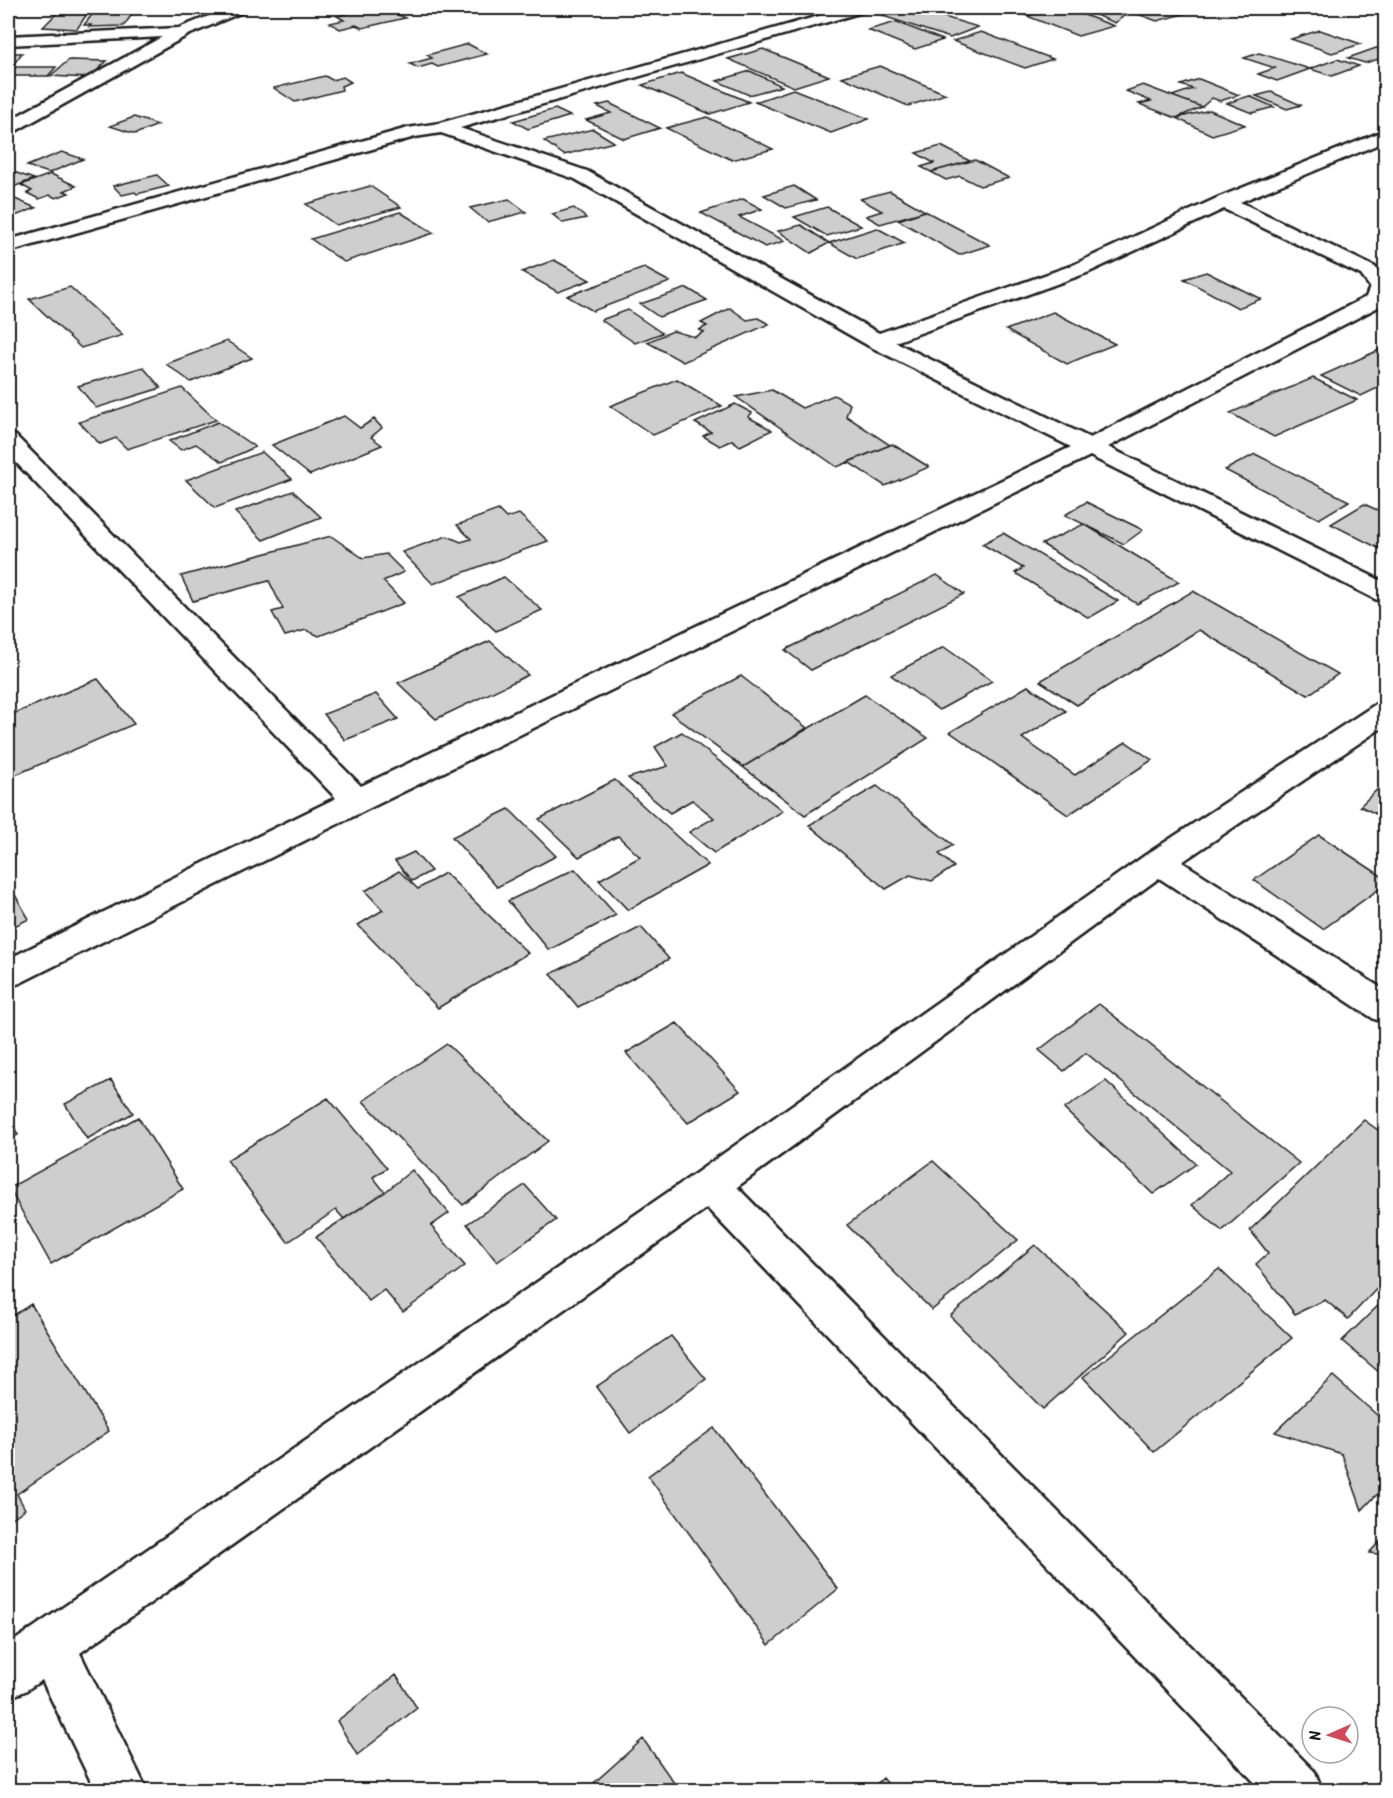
<svg xmlns="http://www.w3.org/2000/svg" width="1393" height="1798" viewBox="0 0 1393 1798" font-family="Kalam,sans-serif">
  <rect width="100%" height="100%" fill="#fff"/>
  <filter id="ink" filterUnits="userSpaceOnUse"><feTurbulence type="fractalNoise" baseFrequency=".0167" numOctaves="2"/><feDisplacementMap in="SourceGraphic" scale="12" xChannelSelector="R" yChannelSelector="G"/><feConvolveMatrix kernelMatrix="1 2 1 2 8 2 1 2 1" color-interpolation-filters="sRGB"/></filter>
  <g filter="url(#ink)">
    <path fill="#cecece" stroke="#1c1c1c" stroke-width="1.5" d="M322,8H362L343,12L336,9L329,11Z
      M374,8H385L405,18L362,28L356,25L340,29L330,23L344,20L337,16Z
      M909,8H914L978,27L950,38L883,16Z
      M1002,8H1053L1027,16Z
      M1061,8H1065L1114,26L1078,36L1027,16Z
      M1078,8H1106L1125,15L1115,23Z
      M1121,8H1173L1187,13L1157,21Z
      M89,11L77,29L43,27L58,12Z
      M134,11L124,26L89,27L91,25H84L94,12Z
      M896,22L943,40L915,49L868,30Z
      M1320,30L1361,44L1332,53L1291,39Z
      M981,32L1053,59L1025,68L953,41Z
      M468,44L487,54L438,67L432,64L418,68L410,64L432,58L427,55Z
      M1376,48L1386,51V57L1365,63L1348,58Z
      M763,49L829,76L794,87L728,59Z
      M8,53H22L10,69H8Z
      M1259,53L1310,69L1277,81L1258,74L1275,68L1244,58Z
      M1337,59L1359,66L1332,76L1310,69Z
      M69,60L107,61L89,78L50,76Z
      M880,66L946,94L908,106L842,77Z
      M16,67H56L48,76H8Z
      M750,71L782,86L749,95L717,81Z
      M681,73L749,102L710,114L642,85Z
      M325,76L332,80L343,77L351,82L341,86L342,90L295,102L274,88Z
      M1199,79L1239,95L1220,101L1212,98L1202,107L1172,96L1193,89L1181,85Z
      M1143,85L1172,96L1202,107L1176,118L1139,104L1151,101L1126,91Z
      M793,89L869,119L831,133L755,102Z
      M1271,92L1301,105L1287,109L1256,96Z
      M1249,96L1274,107L1252,113L1227,103Z
      M609,103L660,128L624,139L586,120L611,113L597,106Z
      M555,109L570,116L528,129L513,121Z
      M1210,110L1245,125L1212,135L1176,118Z
      M134,117L158,125L135,134L110,126Z
      M707,117L773,149L732,160L666,128Z
      M593,129L614,142L564,155L544,141Z
      M941,146L970,161L931,172L921,167L934,163L916,153Z
      M62,152L83,159L49,173L27,166Z
      M975,160L1009,178L980,186L960,176L946,180L931,172Z
      M8,170L34,179L8,189Z
      M51,174L76,186L64,191L69,193L56,198L50,195L39,199L27,193L32,191L21,185Z
      M157,175L169,186L137,194L135,192L122,195L113,186Z
      M370,186L401,207L336,225L306,204Z
      M794,186L816,200L786,208L764,195Z
      M890,191L925,211L880,224L866,216L882,211L860,199Z
      M8,196L36,208L10,218L8,217Z
      M509,199L526,212L487,222L470,208Z
      M743,199L762,209L739,217L785,241L765,247L701,213Z
      M827,207L861,226L827,236L794,217Z
      M574,208L586,218L563,223L552,214Z
      M925,211L990,245L959,255L898,220Z
      M400,212L434,233L344,262L311,239Z
      M801,225L829,243L811,253L778,231Z
      M877,228L905,243L857,259L829,243Z
      M554,260L590,280L558,292L522,272Z
      M644,268L670,282L593,311L567,296Z
      M1206,272L1261,299L1238,308L1184,279Z
      M70,287L123,335L81,348L29,299Z
      M687,288L707,300L659,317L640,304Z
      M730,308L747,320L758,318L769,324L683,362L647,342L673,331L695,337L704,332L699,330L707,326L701,323Z
      M628,310L662,333L635,343L601,320Z
      M1053,312L1115,344L1067,364L1006,330Z
      M227,341L252,358L191,382L166,364Z
      M1386,347V384L1361,396L1321,376Z
      M143,367L161,388L96,408L78,386Z
      M1313,378L1357,400L1274,437L1230,413Z
      M677,379L722,406L653,435L610,406Z
      M182,388L216,420L127,449L116,438L100,444L79,422Z
      M772,390L802,408L834,395L850,404L846,416L890,445L837,467L736,397Z
      M735,404L752,413L748,417L772,430L740,446L732,440L720,446L703,436L711,432L695,423Z
      M344,416L360,428L374,419L382,428L371,437L382,445L310,475L272,445Z
      M218,422L255,447L222,462L196,444L181,450L169,441Z
      M892,444L929,467L885,486L848,462Z
      M262,452L292,479L215,508L186,480Z
      M1255,454L1349,501L1319,519L1225,470Z
      M293,491L321,517L263,540L235,512Z
      M1086,502L1143,530L1124,544L1065,515Z
      M1364,504L1386,514V552L1331,524Z
      M498,510L506,518L519,514L548,541L433,584L402,552L447,536L461,542L471,539L457,525Z
      M1084,524L1179,582L1137,604L1042,544Z
      M1003,533L1118,601L1089,618L1015,573L1023,568L982,544Z
      M331,536L363,558L386,554L404,572L383,581L404,603L319,636L306,630L285,636L272,612L283,609L269,581L193,601L181,576Z
      M937,575L964,594L811,670L785,650Z
      M504,577L542,610L496,631L459,597Z
      M1193,591L1338,674L1308,695L1199,630L1077,705L1040,681Z
      M490,641L528,675L436,719L398,683Z
      M944,647L992,681L939,710L891,675Z
      M741,676L807,728L743,767L671,713Z
      M98,679L134,724L8,778V716Z
      M1028,686L1066,711L1022,738L1075,775L1126,742L1152,760L1068,815L950,732Z
      M376,694L398,719L345,740L324,714Z
      M865,695L928,738L805,815L743,767Z
      M682,732L783,811L714,853L689,832L714,818L692,800L670,813L628,778L668,766L655,747Z
      M615,780L708,865L628,910L599,880L640,857L618,836L579,857L539,819Z
      M1382,785L1386,787V819L1360,806Z
      M877,786L953,845L939,854L954,867L932,881L910,875L886,889L809,825Z
      M509,809L556,856L497,887L452,837Z
      M1319,835L1386,879V884L1323,929L1254,880Z
      M414,852L431,871L412,881L395,861Z
      M575,869L616,915L549,950L508,901Z
      M399,871L418,889L445,873L528,953L438,1008L358,925L383,910L365,891Z
      M8,883L29,919L8,929Z
      M641,927L669,959L578,1007L551,974Z
      M1099,1004L1299,1163L1222,1231L1192,1205L1230,1171L1086,1053L1064,1071L1039,1050Z
      M677,1023L740,1091L688,1123L626,1053Z
      M447,1044L548,1141L463,1205L363,1101Z
      M111,1080L133,1113L87,1139L65,1104Z
      M1106,1081L1196,1164L1153,1194L1064,1109Z
      M328,1098L387,1168L373,1177L385,1192L344,1219L336,1210L288,1242L227,1160Z
      M8,1115L18,1135L8,1140Z
      M138,1117L183,1189L51,1264L9,1188Z
      M1364,1120L1386,1136V1279L1348,1319L1325,1300L1295,1314L1256,1264L1268,1253L1250,1230Z
      M933,1161L1018,1240L932,1310L847,1225Z
      M412,1170L449,1213L431,1226L465,1266L403,1312L384,1290L369,1301L316,1237L385,1192Z
      M525,1185L556,1220L497,1262L467,1224Z
      M1035,1245L1129,1332L1043,1409L950,1316Z
      M1219,1269L1292,1338L1154,1452L1083,1377Z
      M1386,1298V1378L1342,1341Z
      M31,1304L109,1431L17,1494L25,1509L8,1521V1319Z
      M671,1336L706,1379L630,1433L596,1387Z
      M1333,1376L1386,1423V1485L1362,1510L1342,1454L1275,1432Z
      M714,1428L838,1589L769,1645L648,1476Z
      M1386,1535V1555L1369,1553Z
      M396,1675L417,1708L357,1755L337,1721Z
      M643,1739L679,1790H586Z
      M883,1778L893,1790H870Z"/>
    <g fill="none" stroke-linecap="round" stroke-linejoin="round">
      <g stroke="#1c1c1c" stroke-width="5">
        <path id="minor" d="M229,8H247L245,11L188,35L14,132L8,133V121L162,37L8,45V36L179,28Z
          M847,8H868L866,11L460,128L587,171L879,333L1073,265L1217,198L1386,130V141L1240,202L1375,267C1384,278 1392,292 1382,305L1108,447L1386,583V602L1377,600L1090,456L368,809L20,983L8,987V959L336,798L8,454V434L16,436L361,786L1071,447L869,346L575,179L441,133L415,137L8,252V240L408,128L440,123ZM1224,209L1361,275L1370,287L1366,297L1090,438L895,342L1087,273Z
          M1386,702V725L1182,862L1386,991V1023L1374,1019L1159,878L737,1187L1315,1772L1322,1790H1262L707,1208L80,1653L147,1790H95L42,1680L25,1691L8,1698V1645L696,1173L1147,854L1376,704Z"/>
      </g>
      <use href="#minor" fill="#fff" fill-rule="evenodd"/>
    </g>
  </g>
  <rect width="1393" height="1798" fill="none" stroke="#fff" stroke-width="30"/>
  <rect x="15" y="15" width="1363" height="1768" fill="none" stroke="#1c1c1c" stroke-width="2" filter="url(#ink)"/>
  <g transform="translate(1330 1735) rotate(267)"><circle r="28" fill="#ffffff" stroke="#a4a4a4" stroke-width="1.5"/>
  <path d="M0-4.5L10 22L0 15L-10 22Z" fill="#d1495b"/>
  <text y="-9" font-size="16" font-weight="bold" text-anchor="middle" fill="#1c1c1c">N</text>
  </g>
</svg>
